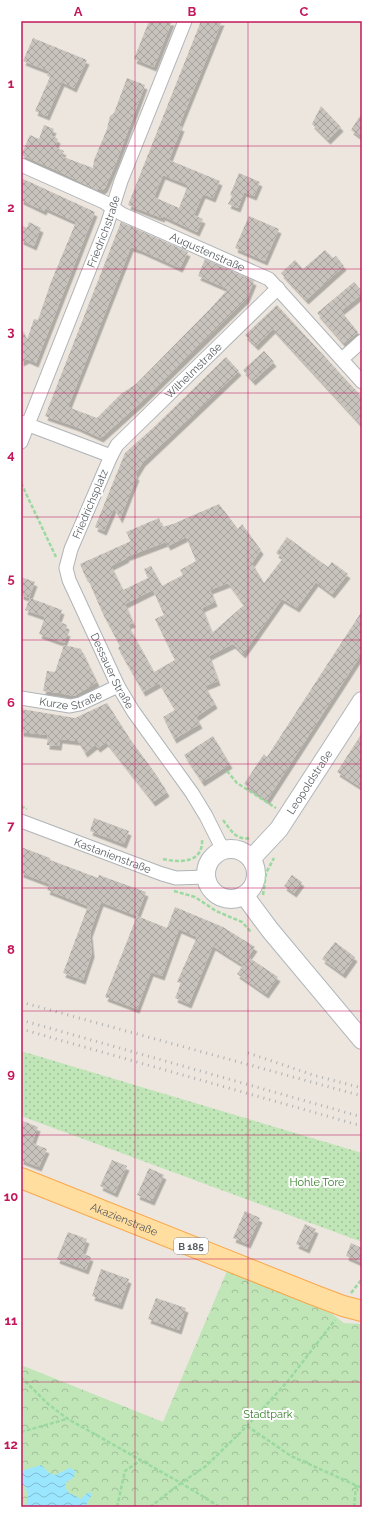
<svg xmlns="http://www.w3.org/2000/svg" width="383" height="1528" viewBox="0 0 383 1528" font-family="Raleway,sans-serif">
  <defs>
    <pattern id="forest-crowns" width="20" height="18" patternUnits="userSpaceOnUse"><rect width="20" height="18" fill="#c0e6b8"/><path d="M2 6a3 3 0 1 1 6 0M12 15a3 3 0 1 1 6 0" fill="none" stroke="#9fbe99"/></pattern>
    <pattern id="park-dots" width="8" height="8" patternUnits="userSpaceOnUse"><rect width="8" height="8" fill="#c0e6b8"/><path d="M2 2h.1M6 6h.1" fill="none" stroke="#9fbe99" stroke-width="1.8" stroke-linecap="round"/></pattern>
    <pattern id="water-waves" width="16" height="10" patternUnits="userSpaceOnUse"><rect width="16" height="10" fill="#9be6ff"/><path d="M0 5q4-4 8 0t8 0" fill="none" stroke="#81bed2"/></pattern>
    <pattern id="building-cross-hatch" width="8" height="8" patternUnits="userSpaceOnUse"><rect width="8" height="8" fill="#c9c3bd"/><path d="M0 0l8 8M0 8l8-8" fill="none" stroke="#a6a29d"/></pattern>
    <filter id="shadow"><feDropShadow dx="2.5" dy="4.5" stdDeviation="0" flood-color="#0004"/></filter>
  </defs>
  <rect width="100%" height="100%" fill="#ece6de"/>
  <path fill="url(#forest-crowns)" d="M227,1271L331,1313L344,1323L362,1324V1507H21V1365L163,1422Z"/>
  <path fill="url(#park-dots)" d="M21,1051L362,1153V1242L21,1116Z"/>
  <path fill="url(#water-waves)" d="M41,1465L49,1473L55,1475L70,1468L75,1471L74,1477L65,1483L66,1489L70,1494H72L81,1499L88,1492L91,1493V1496L85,1507H29L26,1506L28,1495L25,1486L21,1485V1471Z"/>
  <path fill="url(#building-cross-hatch)" fill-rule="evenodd" filter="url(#shadow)" d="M149,21H172L154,67L134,59Z
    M201,21H222L179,126L182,127L169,160L220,181L213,198L203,194L194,215L203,219L197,232L163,216L162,218L128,205ZM163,175L188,185L179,208L154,197Z
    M33,38L87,60L74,88L62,82L47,116L35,111L50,77L47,76L49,71L23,61Z
    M127,78L145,85L116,163L105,188L102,190H97L56,170L21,155L30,135L39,139L44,125L54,129L51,135L58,139L55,147L64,151L61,156L93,168L94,160L107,129L110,116L114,113Z
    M321,106L341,127L328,140L312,124Z
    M362,113V138L351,130Z
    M239,173L260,182L254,196L244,192L238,208L228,204L232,196L230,195Z
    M21,178L95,212L36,363L27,359L21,362V327L27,340L34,319L38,320L51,282L76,222L45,208L44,211L21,200Z
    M249,216L279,229L265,261L235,248Z
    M29,222L41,228L34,246L21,240V225L27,228Z
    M121,222L188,252L180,268L140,250L131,247L68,407L97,418L121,394L136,384L210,309L228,289L198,276L205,259L254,281L247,298L141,402L101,438L77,427L45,416Z
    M325,250L333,258L336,256L344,266L306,300L281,273L295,260L303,269Z
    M354,282L362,291V294L341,311L358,332L344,344L317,313Z
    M277,305L362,397V426L273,329L256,346L245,335Z
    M264,351L274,362L253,381L243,370Z
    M226,357L239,371L143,462L135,475L137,476L120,519L114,508L104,531L95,527L125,453L154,427Z
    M219,504L238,529L242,524L261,550L252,563L264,583L283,558L276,553L287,537L328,567L332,562L348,574L332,594L316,582L297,608L282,599L243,654L233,644L209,656L218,681L205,686L215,704L196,717L200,724L174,739L163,717L175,710L159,683L143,692L118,648L120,646L103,614L87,577L86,578L80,564L131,541L126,532L159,518L162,527L173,524ZM186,537L196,561L180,570L183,575L162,586L151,566L144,569L148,578L123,590L111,566L127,558L126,557L166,542L168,546ZM228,583L244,605L212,633L202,608L215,602L210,590ZM153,590L164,615L155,619L175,660L154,672L128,625L133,623L125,604Z
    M21,577L35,582L29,598L21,595Z
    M30,598L62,610L58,621L67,625L65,631L68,632L64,643L39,634L45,617L25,610Z
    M362,611V653L267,800L244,784L264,754L267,757Z
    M64,645L81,649L97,682L74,696L60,693L43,691L47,671L55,672Z
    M107,703L130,739L155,773L167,792L153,802L106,742L98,748L95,745L85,753L78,741L60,739L59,746L47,745L48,735L21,732V709L75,718Z
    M362,733V788L337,772Z
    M213,736L230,764L202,782L184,755Z
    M94,818L129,831L124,844L90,831Z
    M21,847L50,858V860L98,878L99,875L107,878L146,892L137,916L101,902L90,933L92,953L83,980L63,973L88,906L47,890L50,884L21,873Z
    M292,875L302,882L294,893L284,886Z
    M175,907L223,927L255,947L248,957L278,977L266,994L237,974L243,965L213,946L189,1004L175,998L181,983L177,982L197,937L179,929L162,976L151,972L137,1009L105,997L137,916L167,928Z
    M335,942L355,957L343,974L322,959Z
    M23,1121L38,1127L32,1143L47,1149L39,1167L21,1160V1127Z
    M112,1160L127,1166L115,1193L100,1186Z
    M149,1168L164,1175L152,1201L137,1195Z
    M245,1211L260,1218L248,1244L233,1238Z
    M305,1224L316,1229L307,1249L296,1244Z
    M68,1232L87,1239L82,1253L91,1257L86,1270L57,1259Z
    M351,1243L362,1248V1263L346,1256Z
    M101,1269L129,1279L120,1305L92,1296Z
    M156,1298L186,1308L179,1330L148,1319Z"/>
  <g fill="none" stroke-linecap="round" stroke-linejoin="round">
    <g stroke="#afb4b8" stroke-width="15">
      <g id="street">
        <path id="s1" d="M21,165L104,202L122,214L269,279L362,382"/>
        <path d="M342,359L362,341"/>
        <path id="s2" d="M21,422L111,456L71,549L66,568L69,580L118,686L133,711L192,793L206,816L223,850"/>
        <path id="s3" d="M21,442L107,225L121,181L185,21"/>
        <path id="s4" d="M111,456L117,445L278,288"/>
        <path id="s5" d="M21,698L70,706L80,704L118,686"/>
        <path id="s6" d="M21,821L162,874L176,878L206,877"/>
      </g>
    </g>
    <g stroke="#b0b6bb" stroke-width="20">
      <g id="secondary">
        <circle cx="231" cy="874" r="25"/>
        <path id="s7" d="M251,859L279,829L362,701"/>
        <path d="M244,895L270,930L362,1040"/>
      </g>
    </g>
    <g stroke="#faa749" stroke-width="22">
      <g id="primary">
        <path id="s8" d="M21,1178L314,1295L343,1306L362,1311"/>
      </g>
    </g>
    <path stroke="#9ad99f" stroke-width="2.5" stroke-dasharray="4 2" stroke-linecap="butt" d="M21,483L56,557
      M227,771L237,783L276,808
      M21,806L27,809
      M223,820C230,829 236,841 250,838
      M163,859C181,863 204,863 202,838
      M174,891L195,897L216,911L242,922L251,932
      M263,895L266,873L274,858
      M351,1293L362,1279
      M21,1377L48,1404L68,1419L181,1483L220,1507
      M247,1426L291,1456L362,1488
      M21,1432L67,1419
      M117,1507L125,1471L141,1460
      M150,1507L181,1483L206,1466L247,1426L288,1381L335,1320
      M354,1507L356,1485"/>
    <use href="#street" stroke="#fff" stroke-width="13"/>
    <use href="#secondary" stroke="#fff" stroke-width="18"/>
    <use href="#primary" stroke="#ffdea0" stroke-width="20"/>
    <path stroke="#b0b1b2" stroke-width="3" stroke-dasharray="1 5" stroke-linecap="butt" d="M21,1002L362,1096
      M21,1020L362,1117
      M21,1029L362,1126
      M248,1053L313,1075L362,1088"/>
  </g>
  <path fill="none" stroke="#c2185b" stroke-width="1" stroke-opacity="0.55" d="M135,21V1507M248,21V1507M21,146H362M21,269H362M21,393H362M21,517H362M21,640H362M21,764H362M21,888H362M21,1011H362M21,1135H362M21,1259H362M21,1382H362"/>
  <g text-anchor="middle" stroke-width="4" stroke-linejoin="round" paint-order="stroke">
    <rect fill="#fff" stroke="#898e90" stroke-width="1" x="174" y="1238" width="34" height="16" rx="3"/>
    <g font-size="10" font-weight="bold" fill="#575d61">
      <text x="191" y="1250">B 185</text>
    </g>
    <g font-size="11" fill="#575d61" stroke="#fff">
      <text dy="4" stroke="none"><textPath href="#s3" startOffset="226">Friedrichstraße</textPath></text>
      <text dy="4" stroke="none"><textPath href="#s1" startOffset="206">Augustenstraße</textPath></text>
      <text dy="4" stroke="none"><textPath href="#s4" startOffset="119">Wilhelmstraße</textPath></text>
      <text transform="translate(90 504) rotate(-67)" y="4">Friedrichsplatz</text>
      <text dy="4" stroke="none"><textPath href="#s2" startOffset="330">Dessauer Straße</textPath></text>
      <text dy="4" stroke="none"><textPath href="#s5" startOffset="51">Kurze Straße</textPath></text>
      <text dy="4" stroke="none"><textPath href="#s7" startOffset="97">Leopoldstraße</textPath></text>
      <text dy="4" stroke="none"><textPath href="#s6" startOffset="98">Kastanienstraße</textPath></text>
      <text dy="4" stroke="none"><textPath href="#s8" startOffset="111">Akazienstraße</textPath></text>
    </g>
    <g font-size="11" fill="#3a822e" stroke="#fff">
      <text x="317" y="1186">Hohle Tore</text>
      <text x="268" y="1418">Stadtpark</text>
    </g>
  </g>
  <rect width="383" height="1528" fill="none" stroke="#ffffff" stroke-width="44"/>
  <rect x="22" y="22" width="339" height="1484" fill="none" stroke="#c2185b" stroke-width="1.5"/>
  <g font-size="13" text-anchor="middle" font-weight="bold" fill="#c2185b">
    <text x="78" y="16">A</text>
    <text x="192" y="16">B</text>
    <text x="304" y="16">C</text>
    <text x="11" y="88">1</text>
    <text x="11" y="212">2</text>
    <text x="11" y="336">3</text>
    <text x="11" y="459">4</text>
    <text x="11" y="583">5</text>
    <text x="11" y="707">6</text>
    <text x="11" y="830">7</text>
    <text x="11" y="954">8</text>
    <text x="11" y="1078">9</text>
    <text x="11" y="1201">10</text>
    <text x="11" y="1325">11</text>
    <text x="11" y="1449">12</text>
  </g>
</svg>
